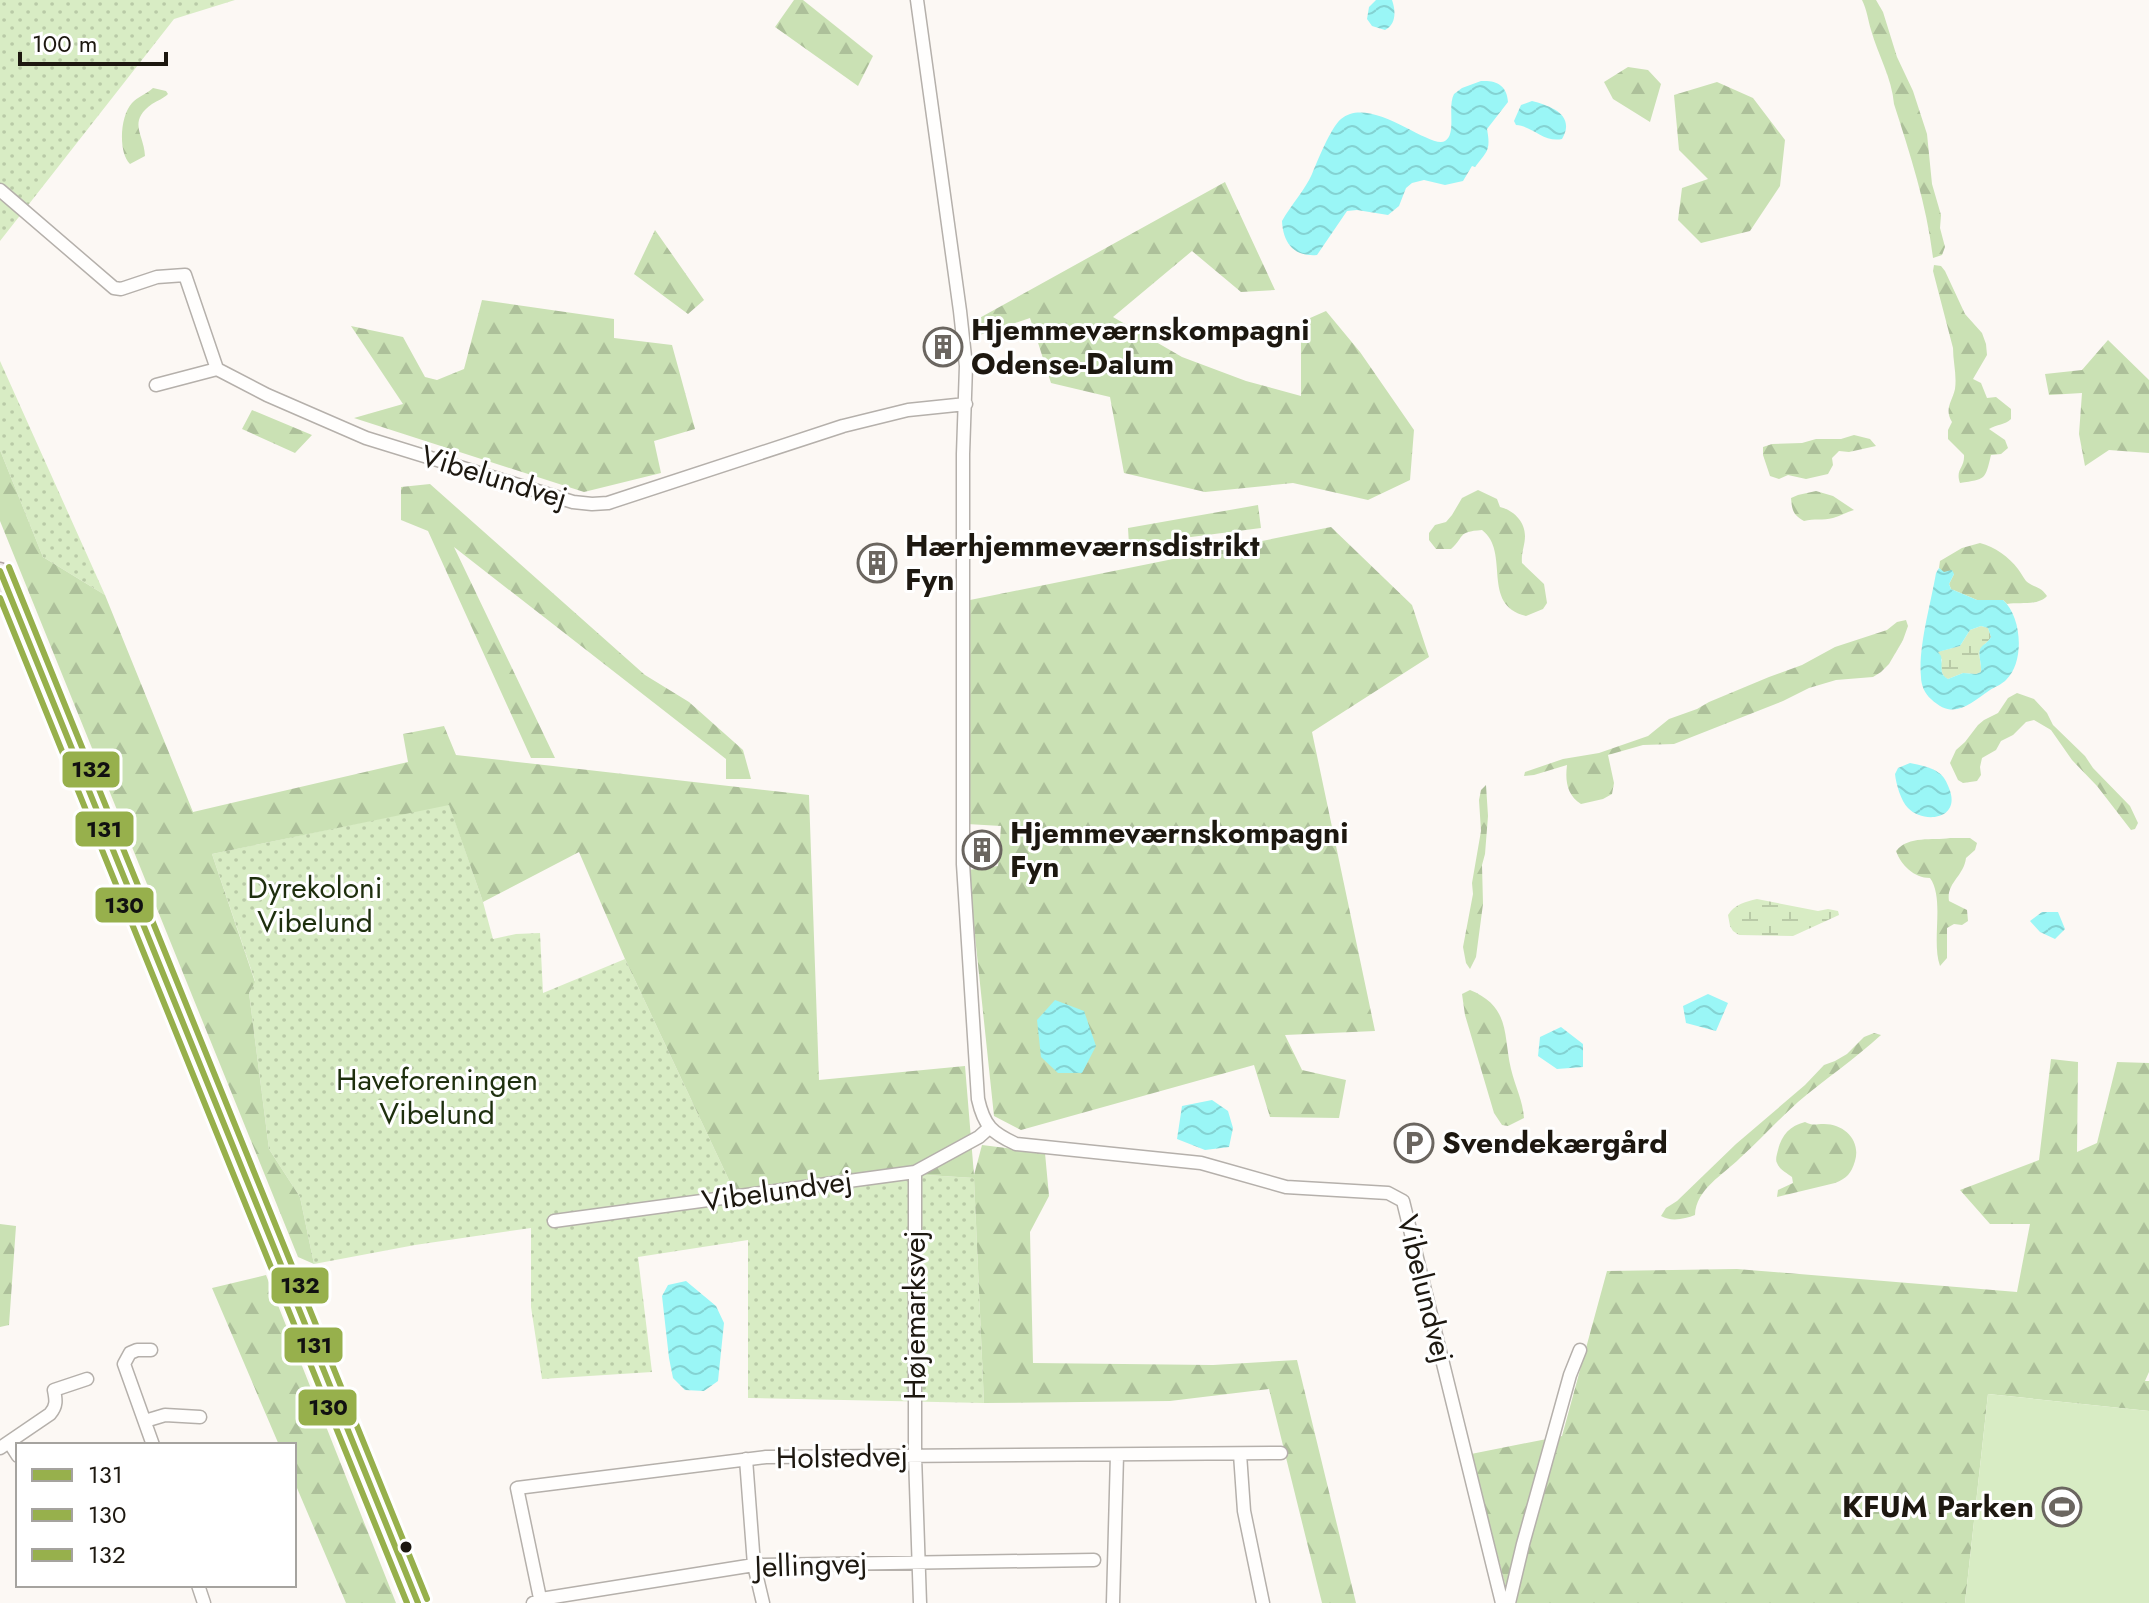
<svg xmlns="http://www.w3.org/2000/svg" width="2149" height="1603" viewBox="0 0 2149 1603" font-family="Jost,sans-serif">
  <defs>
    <pattern id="grass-dots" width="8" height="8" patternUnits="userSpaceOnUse" patternTransform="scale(2)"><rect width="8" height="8" fill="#d8ecc4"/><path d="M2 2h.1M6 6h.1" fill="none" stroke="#b9caa7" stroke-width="1.8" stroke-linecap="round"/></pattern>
    <pattern id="forest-firs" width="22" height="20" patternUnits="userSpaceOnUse" patternTransform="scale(2)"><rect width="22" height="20" fill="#cae1b4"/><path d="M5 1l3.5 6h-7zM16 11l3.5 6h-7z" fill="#adc09a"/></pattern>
    <pattern id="wetland-marsh" width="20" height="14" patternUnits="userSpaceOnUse" patternTransform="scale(2)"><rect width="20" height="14" fill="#d8ecc4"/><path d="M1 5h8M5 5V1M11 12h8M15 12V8" fill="none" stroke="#b9caa7"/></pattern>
    <pattern id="water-waves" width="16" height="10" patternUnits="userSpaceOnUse" patternTransform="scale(2)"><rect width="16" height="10" fill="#9af6f6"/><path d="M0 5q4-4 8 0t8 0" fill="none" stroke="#84d2d2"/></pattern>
  </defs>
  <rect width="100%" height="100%" fill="#fcf8f4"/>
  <path fill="url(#grass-dots)" d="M0,0H235L174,19L0,241Z
    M0,361L105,595L43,557L0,450Z
    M449,804L483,902L493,939L516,934L540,933L543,993L625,959L736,1195L895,1173L974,1178L984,1403L748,1398V1240L638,1257L652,1372L542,1379L531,1307V1228L415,1245L314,1264L300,1197L269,1149L249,993L255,981L212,854Z"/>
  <path fill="url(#forest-firs)" d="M794,0H803L873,56L858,86L775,27Z
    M1862,0H1876L1883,12L1897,57L1913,91L1927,134L1932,184L1941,215L1940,228L1945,247L1942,255L1933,258C1927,206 1910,154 1894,104C1892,78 1878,55 1871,30C1868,20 1867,10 1862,0Z
    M1628,67L1648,70L1661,84L1650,122L1613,99L1604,82Z
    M1717,82L1753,98L1785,140L1780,186L1750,231L1701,243L1678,220L1682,188L1708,179L1679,150L1674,95Z
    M153,88L166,91L168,94C163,99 158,100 152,104C127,122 144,134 145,156L130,164C118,152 120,116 132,103C137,97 147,94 153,88Z
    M1225,182L1275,290L1241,292L1192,251L1113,317L1182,357L1246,381L1301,396V322L1326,311L1360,352L1414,430L1410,480L1368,500L1293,483L1205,492L1124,473L1110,397L1051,383L1030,318L977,336L974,321Z
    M655,230L704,300L688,314L634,274Z
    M1934,265L1941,266L1945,271L1965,314L1982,333L1986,344L1987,355L1973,379L1981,383L1987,398L1996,397L2011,409V419C2005,425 1997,424 1989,429L2005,440L2008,448L2001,454L1991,455C1985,480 1986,479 1960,483C1955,469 1965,468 1964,455L1948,439V430L1952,422C1944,409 1952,402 1955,389C1957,375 1953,362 1953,348L1933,271Z
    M482,300L614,319V338L672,345L695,429L654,441L661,473L584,492L354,418L403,404L351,326L403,337L425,377L437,380L464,369Z
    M2108,340L2149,380V453L2109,450L2085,466L2079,434L2082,393L2049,395L2045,374L2082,370Z
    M252,410L312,435L295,453L242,429Z
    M1854,435L1870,439L1876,446L1849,452L1839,451L1832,458L1833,465L1828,474L1806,479L1788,475L1779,479L1770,476L1763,455V447L1772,444L1802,443L1816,439H1841Z
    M0,450L43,557L105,595L193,812L408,762L403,734L444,726L456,755L809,795L819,1080L965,1066L974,1175L982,1145L1045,1153L1049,1196L1030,1232L1033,1363L1213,1365L1297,1360L1356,1603H1322L1269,1389L1170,1401L984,1403L974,1178L895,1173L736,1195L625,959L579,852L483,902L449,805L212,854L255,982L249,993L269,1149L300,1197L314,1264L298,1257L0,521Z
    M430,484L645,675L689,702L743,750L751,779H726V759L454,547L555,758H531L428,531L401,520V487Z
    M1478,490L1497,499L1500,507C1513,510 1525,521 1525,536C1525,545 1521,553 1522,563L1544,584L1547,603L1543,609L1526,616C1480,605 1511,552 1482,530C1456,532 1466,536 1451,549H1436L1429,540V533L1435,525L1446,522L1452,515L1462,498Z
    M1816,491L1833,496L1854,510C1847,512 1840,516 1833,518C1823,521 1814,518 1804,521C1793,515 1792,510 1791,498L1798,495Z
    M1258,505L1261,528L1129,545L1128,528Z
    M1331,527L1412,605L1429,657L1312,732L1375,1031L1285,1035L1302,1070L1346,1080L1339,1118L1270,1117L1254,1065L1021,1130L994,1116L968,870L998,866L1001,826L967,824L970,600Z
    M1980,543C1995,547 2009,557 2018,569C2021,573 2023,577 2026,581C2032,587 2041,586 2047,596C2038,606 2020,602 2007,604L2003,600H1977L1951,589L1949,584L1954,574L1943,572L1939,568L1940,561L1962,548Z
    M1906,620L1908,626L1903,640L1889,664L1881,672L1873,677L1836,680L1809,688L1783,701L1674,744L1643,745L1608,755L1614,783L1612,794L1603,799L1581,804C1567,795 1565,781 1567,765L1534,775L1524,776L1525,772L1563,759L1599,753L1648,736L1669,719L1697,709L1709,702L1769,677L1802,665L1835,647L1887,630L1897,622Z
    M2017,693L2034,699L2047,713L2053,725L2085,756L2093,768L2130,806L2138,823L2135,829L2131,830L2097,786L2072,760L2051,730L2034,720L2026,722L2013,735L2001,741L1996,750L1982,758L1980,767L1981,775L1977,781L1963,783L1958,780L1950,763L1956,750L1965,742L1978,725L1984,720L1998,713L2008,698Z
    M1486,785L1488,816L1485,854L1482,865L1483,904L1476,957L1470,969L1466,963L1463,947L1473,894L1472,883L1481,831L1479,800L1481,790Z
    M1950,838H1970L1977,843L1975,850L1966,858C1964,876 1946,883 1949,901L1967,910L1968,921L1962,925L1954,924L1947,928V958L1940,966C1931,941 1945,899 1930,878C1914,878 1901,865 1896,851C1909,835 1932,841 1950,838Z
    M1470,990C1511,1007 1503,1035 1511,1069C1515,1086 1523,1101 1524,1118L1508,1126L1502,1125L1494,1113L1465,1015L1462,994Z
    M1874,1033L1881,1035C1855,1059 1825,1079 1798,1102C1778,1120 1760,1140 1740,1158C1723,1175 1696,1189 1695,1215C1685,1219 1671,1222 1661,1216L1666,1208L1677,1201L1736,1144L1805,1085L1824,1065L1835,1061L1847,1054L1864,1037Z
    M2051,1059L2078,1062L2077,1152L2097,1143L2117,1062L2149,1063V1372L2145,1381H2149V1411L1988,1394L1965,1603H1510L1471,1454L1562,1436L1607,1271L1737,1269L2017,1292L2030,1224H1990L1960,1190L2039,1160Z
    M1805,1122C1813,1126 1815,1124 1824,1124C1845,1124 1861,1141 1855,1161C1851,1174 1847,1178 1835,1183L1777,1197L1778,1190L1793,1183L1792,1177C1787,1173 1779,1169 1777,1163C1775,1160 1777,1154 1778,1150C1782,1134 1790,1126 1805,1122Z
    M0,1224L16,1226L9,1325L0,1327Z
    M266,1275L396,1603H346L294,1481V1445H279L212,1288Z"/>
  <path fill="url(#wetland-marsh)" d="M1981,626L1988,628L1991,637C1988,643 1983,644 1980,650C1978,656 1982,665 1981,672L1976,674L1963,673L1948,679L1944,677L1940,667L1942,660L1937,652L1960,646L1970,630Z
    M1757,899L1818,911L1828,909L1838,911L1839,915L1793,936L1739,935L1733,931L1730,926L1728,915C1735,904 1745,902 1757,899Z"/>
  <path fill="#d8ecc4" d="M1988,1394L2149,1411V1603H1965Z"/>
  <path fill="url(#water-waves)" fill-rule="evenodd" d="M1376,0H1392C1396,11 1396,25 1385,30L1372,26L1367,19L1369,7Z
    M1481,81C1496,80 1507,85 1508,102L1487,129C1491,151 1487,151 1475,167L1472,166L1463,181L1445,185L1424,180L1412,183L1406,188L1399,206L1388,215L1357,210L1347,211L1317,255C1294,257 1283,243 1282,221C1291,205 1305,190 1312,174C1317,162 1331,127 1341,119C1371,94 1430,150 1445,141C1457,134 1447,107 1454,94L1462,88Z
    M1532,101C1551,106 1576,115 1562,139C1544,143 1533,126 1516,125L1514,121L1521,105Z
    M1939,568L1944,572L1952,570L1954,574L1949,584L1951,589L1977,600H2003C2022,617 2025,662 2006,680C2002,684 1995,687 1990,690C1969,704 1954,721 1931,699C1925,694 1921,685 1921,677C1918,647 1931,603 1936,573ZM1981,626L1988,628L1991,637C1988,643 1983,644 1980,649C1978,656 1982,665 1981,672L1976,674L1963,673L1948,679C1938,674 1943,665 1941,656L1938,652L1960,646L1970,630Z
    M1910,763C1919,765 1932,767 1939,773C1944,776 1947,783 1949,788C1962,820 1923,824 1908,808C1901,801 1896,784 1895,774L1898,768Z
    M2042,912H2058L2065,929L2055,939L2040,932L2030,921Z
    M1708,994L1728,1003L1716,1031L1686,1023L1683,1006Z
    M1055,1000L1084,1011L1096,1046L1082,1073H1058L1041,1057L1037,1020Z
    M1561,1027L1583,1044V1067L1557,1069L1538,1056L1540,1037Z
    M1212,1100L1228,1111L1233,1128L1229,1147L1205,1150L1177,1139L1182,1106Z
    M686,1281L716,1306L724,1323L718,1381L704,1391L685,1390L673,1378L669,1358L662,1296L668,1285Z"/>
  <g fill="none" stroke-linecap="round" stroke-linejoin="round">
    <g stroke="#b5b0ab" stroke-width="15">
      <path id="minor" d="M917,0L960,311L966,366L963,454V864L978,1099C984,1126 992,1133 1016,1144L1201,1163L1286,1187L1388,1193L1403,1201L1502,1603
        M0,190L114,288L121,289L157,277L185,275L217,369
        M156,385L217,369L267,395L366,438L573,502L592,504L608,503L843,426L908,410L966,404
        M915,1172V1456L920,1603
        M554,1221L915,1172L979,1137L989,1128
        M151,1350H137L130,1353L124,1364L153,1445
        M145,1421L165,1415L200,1417
        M9,1442L18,1456
        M0,1448L50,1414C57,1406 56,1400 54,1390L87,1379
        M1240,1454L1244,1511L1263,1603
        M746,1459L754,1565L763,1603
        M198,1585L204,1603
        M533,1603L541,1599L754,1565L1094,1560
        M541,1603L517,1488L766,1457L1281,1453
        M1113,1603L1117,1455
        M1509,1603L1523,1544L1570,1375L1580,1350"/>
    </g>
    <g stroke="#b1a6a5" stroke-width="19">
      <path id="major" d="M0,571L418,1603"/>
    </g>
    <use href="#minor" stroke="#fffefd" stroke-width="12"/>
    <use href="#major" stroke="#ece6e6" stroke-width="16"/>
    <g stroke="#fff" stroke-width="12">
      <path id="bus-1" d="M0,571L418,1603"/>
    </g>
    <g stroke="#fff" stroke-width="12">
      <path id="bus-2" d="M0,598L407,1603"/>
    </g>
    <g stroke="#fff" stroke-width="12">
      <path id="bus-3" d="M9,567L427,1599"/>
    </g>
    <use href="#bus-1" stroke="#97b04c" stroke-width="6"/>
    <use href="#bus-2" stroke="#97b04c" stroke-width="6"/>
    <use href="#bus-3" stroke="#97b04c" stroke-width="6"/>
  </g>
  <defs>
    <g id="building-ring" transform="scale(2)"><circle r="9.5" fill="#fff" stroke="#6b6660" stroke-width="1.5"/><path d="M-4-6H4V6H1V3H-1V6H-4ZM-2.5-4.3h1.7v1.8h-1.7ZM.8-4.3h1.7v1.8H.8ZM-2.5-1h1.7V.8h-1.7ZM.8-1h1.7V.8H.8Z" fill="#6b6660"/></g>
    <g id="parking-ring" transform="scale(2)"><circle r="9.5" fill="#fff" stroke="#6b6660" stroke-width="1.5"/><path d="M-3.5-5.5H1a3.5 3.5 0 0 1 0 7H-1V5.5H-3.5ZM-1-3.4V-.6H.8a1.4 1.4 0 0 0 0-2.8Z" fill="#6b6660"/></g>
    <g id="stadium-ring" transform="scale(2)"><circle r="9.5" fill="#fff" stroke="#6b6660" stroke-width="1.5"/><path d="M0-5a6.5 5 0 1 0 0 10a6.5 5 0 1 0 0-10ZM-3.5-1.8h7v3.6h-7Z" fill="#6b6660"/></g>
  </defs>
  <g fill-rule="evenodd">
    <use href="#building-ring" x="943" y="347"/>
    <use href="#building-ring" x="877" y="563"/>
    <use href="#building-ring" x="982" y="850"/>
    <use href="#parking-ring" x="1414" y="1143"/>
    <use href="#stadium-ring" x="2062" y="1507"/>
  </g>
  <circle fill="#1d1810" stroke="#fff" stroke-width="3" cx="406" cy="1547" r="7"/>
  <g text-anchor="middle" stroke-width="6" stroke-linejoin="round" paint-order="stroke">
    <g font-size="30" font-weight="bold" fill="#1d1810" stroke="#fff" text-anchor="start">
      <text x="971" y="340">Hjemmeværnskompagni<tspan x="971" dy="34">Odense-Dalum</tspan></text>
      <text x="905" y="556">Hærhjemmeværnsdistrikt<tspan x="905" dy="34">Fyn</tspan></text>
      <text x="1010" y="843">Hjemmeværnskompagni<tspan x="1010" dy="34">Fyn</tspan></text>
      <text x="1442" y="1153">Svendekærgård</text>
      <text x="2034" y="1517" text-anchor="end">KFUM Parken</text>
    </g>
    <g font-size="30" fill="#1d1810" stroke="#fff">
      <text transform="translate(494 477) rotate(17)" y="10">Vibelundvej</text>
      <text transform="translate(777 1191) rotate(-8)" y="10">Vibelundvej</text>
      <text transform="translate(1425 1289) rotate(76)" y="10">Vibelundvej</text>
      <text transform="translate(915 1315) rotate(-90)" y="10">Højemarksvej</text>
      <text transform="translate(842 1457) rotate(-1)" y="10">Holstedvej</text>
      <text transform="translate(811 1565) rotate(-2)" y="10">Jellingvej</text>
    </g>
    <g font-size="30" fill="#1e2f0e" stroke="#fff">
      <text x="315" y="898">Dyrekoloni<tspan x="315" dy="34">Vibelund</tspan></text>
      <text x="437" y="1090">Haveforeningen<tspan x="437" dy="34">Vibelund</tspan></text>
    </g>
  </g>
  <g stroke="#fff" stroke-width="3">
    <rect x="61" y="750" width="60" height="39" rx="8" fill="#97b04c"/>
    <rect x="74" y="810" width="61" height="38" rx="8" fill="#97b04c"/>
    <rect x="94" y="886" width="61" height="38" rx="8" fill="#97b04c"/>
    <rect x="270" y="1266" width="60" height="39" rx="8" fill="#97b04c"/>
    <rect x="283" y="1326" width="61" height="38" rx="8" fill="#97b04c"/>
    <rect x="297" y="1388" width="61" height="39" rx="8" fill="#97b04c"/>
  </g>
  <g font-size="22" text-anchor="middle" font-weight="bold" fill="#111">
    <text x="91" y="777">132</text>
    <text x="104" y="837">131</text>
    <text x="124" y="913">130</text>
    <text x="300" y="1293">132</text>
    <text x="314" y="1353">131</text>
    <text x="328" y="1415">130</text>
  </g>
  <rect x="16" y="1443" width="280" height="144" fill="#ffffff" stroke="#a5a39f" stroke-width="2"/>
  <rect x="32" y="1469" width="40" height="12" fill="#97b04c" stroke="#a5a39f" stroke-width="2"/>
  <text x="88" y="1483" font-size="24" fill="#1d1810">131</text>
  <rect x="32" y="1509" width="40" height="12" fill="#97b04c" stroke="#a5a39f" stroke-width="2"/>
  <text x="88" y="1523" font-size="24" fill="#1d1810">130</text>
  <rect x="32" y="1549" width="40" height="12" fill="#97b04c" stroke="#a5a39f" stroke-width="2"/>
  <text x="88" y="1563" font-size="24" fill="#1d1810">132</text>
  <path d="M20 52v12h146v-12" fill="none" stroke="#1d1810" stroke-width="4"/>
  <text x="32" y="52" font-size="24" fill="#1d1810" stroke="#ffffff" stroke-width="6" paint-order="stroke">100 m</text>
</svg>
